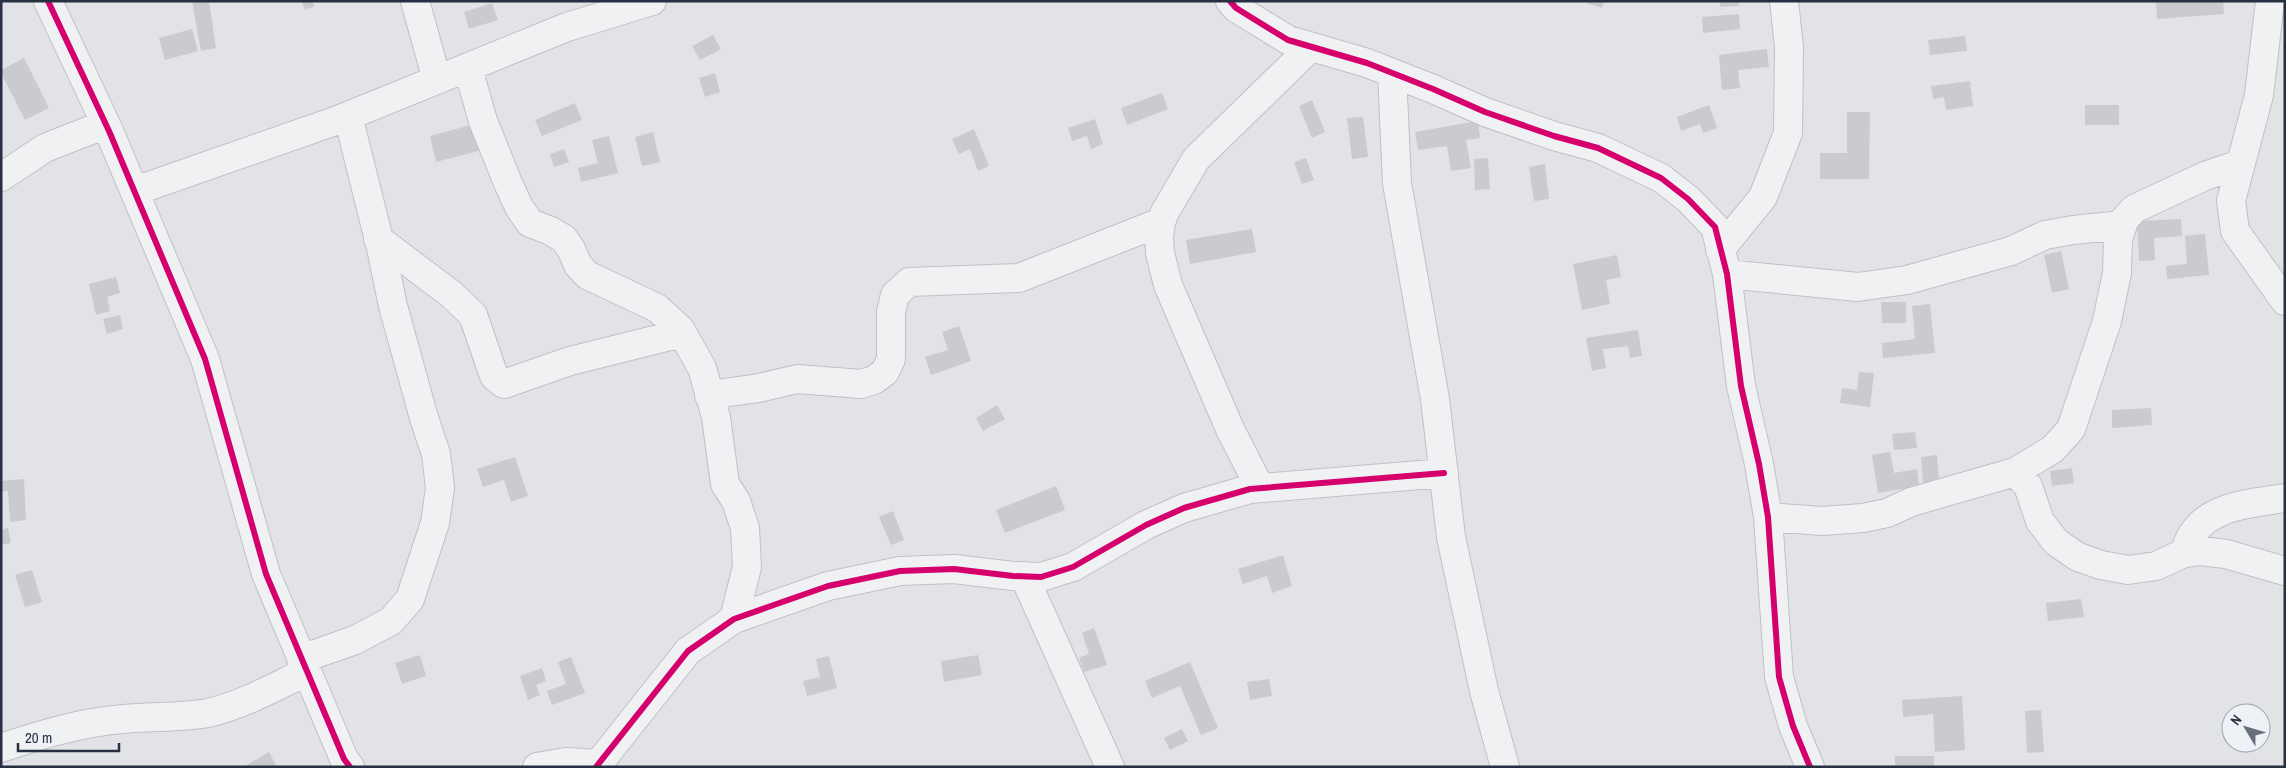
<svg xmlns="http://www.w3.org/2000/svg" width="2286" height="768" viewBox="0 0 2286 768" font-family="'Archivo Narrow',sans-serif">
  <rect width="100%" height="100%" fill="#e1e3e6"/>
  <path fill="#c9cbcf" d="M192,1H209L216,48L201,51Z
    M301,1H312L315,6L305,10Z
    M1587,1H1604L1602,8L1586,3Z
    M1720,1H1739V6L1720,7Z
    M2156,1H2223L2224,14L2157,19Z
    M492,3L498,20L469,29L464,12Z
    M1739,14L1740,29L1703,33L1702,17Z
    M192,29L198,51L165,60L159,38Z
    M713,35L721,49L700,60L692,46Z
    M1965,36L1967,51L1930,55L1928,40Z
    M1767,49L1769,67L1738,70L1740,88L1722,90L1719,55Z
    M24,58L49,108L25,120L1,73V70Z
    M715,73L720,92L705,97L699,78Z
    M1970,81L1973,106L1946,110L1944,97L1933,99L1931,86Z
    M1162,93L1168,109L1127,125L1121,108Z
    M1312,100L1325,132L1312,138L1299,106Z
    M575,103L582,120L542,136L535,120Z
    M1709,105L1717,128L1703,133L1700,124L1681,131L1677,117Z
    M2085,105H2119V125H2085Z
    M1847,112H1870L1869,179H1820V153H1847Z
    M1363,117L1368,157L1352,159L1347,118Z
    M1095,119L1103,144L1091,149L1087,136L1072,141L1068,128Z
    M1478,121L1480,138L1466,140L1471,168L1451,171L1447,146L1418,150L1415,132Z
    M475,124L482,150L436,162L430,136Z
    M974,129L989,166L978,171L970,149L959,154L952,139Z
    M653,132L660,162L642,166L635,137Z
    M609,136L618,173L581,182L578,168L598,163L592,140Z
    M564,149L569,162L554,167L550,154Z
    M1306,158L1314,180L1302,184L1294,162Z
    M1488,158L1490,189L1475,190L1474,159Z
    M1545,164L1549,199L1534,201L1529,167Z
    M2181,219L2182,236L2154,238L2155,260L2139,261L2137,221Z
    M1252,229L1256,252L1190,264L1186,240Z
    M2205,234L2209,275L2167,279L2166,266L2187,264L2185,236Z
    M2061,251L2069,289L2052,293L2044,255Z
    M1617,255L1621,277L1606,280L1610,304L1582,310L1573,264Z
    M116,277L120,293L107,297L110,311L96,315L89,284Z
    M1881,302H1906V323H1882Z
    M1930,304L1935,353L1883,358L1882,343L1915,339L1912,306Z
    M120,315L123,329L107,334L103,319Z
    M959,326L971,361L931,375L925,357L948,350L942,332Z
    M1638,330L1642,356L1630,358L1628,346L1603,349L1606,368L1592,371L1586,338Z
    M1859,372L1874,373L1870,407L1840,403L1842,388L1857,390Z
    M997,405L1005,419L983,431L976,418Z
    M2151,408L2152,425L2112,428V410Z
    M1915,432L1917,448L1894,450L1892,434Z
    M1890,452L1894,473L1917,469L1919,486L1878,493L1872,455Z
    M1937,455L1939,481L1923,483L1921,457Z
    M515,457L528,496L511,502L504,480L483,487L477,469Z
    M2072,468L2074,483L2052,486L2050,471Z
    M24,479L26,520L10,522L8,491H1V481Z
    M1056,486L1065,510L1005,533L996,510Z
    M893,511L904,540L891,545L879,517Z
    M8,528L11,543L1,545V530Z
    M1283,555L1292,586L1272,593L1267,576L1243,584L1238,569Z
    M32,570L42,602L25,607L15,575Z
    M2081,599L2084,617L2048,621L2046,603Z
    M1094,628L1107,665L1084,672L1079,658L1089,654L1082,633Z
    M420,655L426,676L402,684L395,663Z
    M978,655L982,675L944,682L941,661Z
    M829,656L837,688L807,696L803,681L820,677L816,659Z
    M571,657L585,693L552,705L547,691L566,684L558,662Z
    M1190,662L1218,728L1201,735L1180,686L1152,698L1145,681Z
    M542,668L546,681L536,685L540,695L528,700L520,676Z
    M1269,679L1272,696L1250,700L1247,682Z
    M1962,696L1965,750L1935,752L1933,714L1903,717L1902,700Z
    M2041,710L2044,752L2027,753L2025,711Z
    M1182,729L1188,741L1170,750L1164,738Z
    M269,752L277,767H243Z
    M1895,756H1934V767H1895Z"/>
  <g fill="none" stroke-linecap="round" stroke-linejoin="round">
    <g stroke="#bfc1c4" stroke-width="30">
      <path id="minor" d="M48,1L109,131L205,359L266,574L344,759L350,767
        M415,1L437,80
        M1230,1L1236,8L1288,40L1367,63L1433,89L1485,112L1554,136L1598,148L1661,178L1688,199L1715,227L1727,274L1741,386L1759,464L1768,517L1779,677L1793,726L1810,767
        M2270,1L2259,95L2231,201L2235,231L2285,301
        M468,68L483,121L508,183L519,207L530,223L551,231L564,239L571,249L578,265L587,275L657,308L680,329L702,368L716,417L725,484L736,501L745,528L747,567L734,619
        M1392,73L1397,183L1435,399L1451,537L1484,691L1505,767
        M1,177L45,148L106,124
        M135,191L338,120L567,27L652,1
        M378,239L451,294L473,315L494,376L504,384L570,361L682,333
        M1720,250L1763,197L1788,133L1789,47L1784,1
        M1727,274L1858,287L1907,280L1950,268L2011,251L2045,235L2073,230L2123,225
        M709,395L759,388L797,379L861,384L874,380L885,372L891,359V312L895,295L909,282L1019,278L1161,222
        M2015,472L2028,486L2040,521L2056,542L2078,557L2101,565L2128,570L2156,566L2184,553L2200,551L2226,554L2285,571
        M1260,488L1230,429L1168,285L1160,253L1159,237L1161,222L1165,212L1196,159L1311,47
        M1768,517L1822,521L1863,518L1887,513L1911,502L2015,472L2053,449L2071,429L2107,321L2117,273L2118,240L2124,220L2134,209L2205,176L2240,164
        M2184,553C2187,547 2188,540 2192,535C2210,505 2254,503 2285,498
        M1024,576L1110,767
        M301,659L355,640L391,621L410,599L435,523L440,488L436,454L424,418L393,306L381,248L348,116
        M1,748C40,735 82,722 124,719C152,716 180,718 208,713C243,705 274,687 306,672
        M537,767L566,762L599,764
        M596,767L688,651L734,619L828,586L900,571L954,569L1013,576L1041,577L1073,567L1146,525L1184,508L1250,489L1444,473"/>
    </g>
    <use href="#minor" stroke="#f0f1f3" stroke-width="28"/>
    <g stroke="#eef2f7" stroke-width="9">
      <path id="cycleway" d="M48,1L109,131L205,359L266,574L344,759L350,767
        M1230,1L1236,8L1288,40L1367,63L1433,89L1485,112L1554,136L1598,148L1661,178L1688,199L1715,227L1727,274L1741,386L1759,464L1768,517L1779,677L1793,726L1810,767
        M596,767L688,651L734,619L828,586L900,571L954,569L1013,576L1041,577L1073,567L1146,525L1184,508L1250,489L1444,473"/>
    </g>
    <use href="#cycleway" stroke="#d6006c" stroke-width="6"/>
  </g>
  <rect width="2286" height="768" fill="none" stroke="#263042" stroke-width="5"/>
  <g transform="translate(2246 728) rotate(308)"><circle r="24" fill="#eef2f7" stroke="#9ea4af"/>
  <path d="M0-4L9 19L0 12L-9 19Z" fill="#676f7b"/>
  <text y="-8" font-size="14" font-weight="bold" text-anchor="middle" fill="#263042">N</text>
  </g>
  <path d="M18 743v8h101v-8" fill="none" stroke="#263042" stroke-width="2.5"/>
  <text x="25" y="743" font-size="15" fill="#263042" stroke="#eef2f7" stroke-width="4" paint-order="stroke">20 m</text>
</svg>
